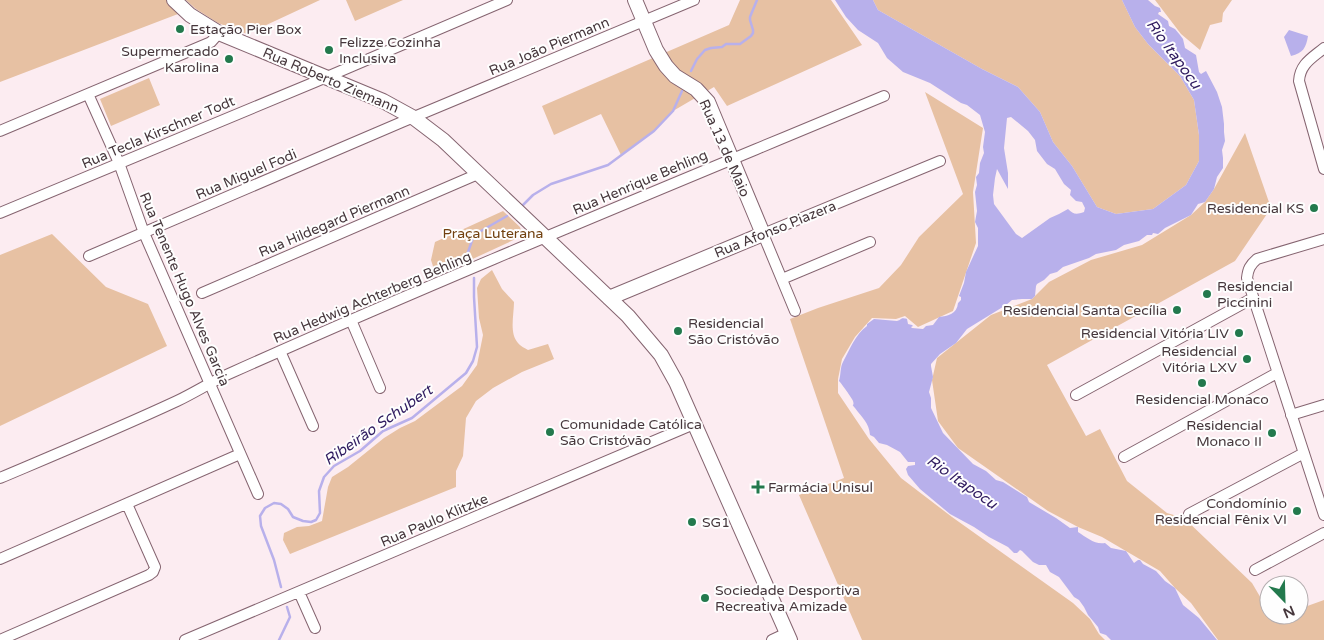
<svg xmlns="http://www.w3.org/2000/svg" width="1324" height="640" viewBox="0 0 1324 640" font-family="'Varela Round',sans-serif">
  <rect width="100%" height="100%" fill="#fcecf1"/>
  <path fill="#e7c1a3" d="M0,0H167L178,14L0,82Z
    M186,0H320L247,34L218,23L196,9Z
    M346,0H403L355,21Z
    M740,0H831L862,45L727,106L714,87L673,111L654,131L621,155L601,114L554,135L542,106L729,25Z
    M873,0H1122L1135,27L1148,44L1180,76L1194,100L1199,135V161L1186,185L1153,209L1116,214L1097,207L1072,166L1053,142L1040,112L1018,87L982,69L878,10Z
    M1155,0H1232L1223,13L1222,22L1210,25L1200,50L1181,34Z
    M149,78L160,105L111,126L100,99Z
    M925,92L983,128L973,192L976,243L953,311L918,327L905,316L896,319L872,318L855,337L842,359L838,379V393L869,439L901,478L952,517L1073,603L1090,619L1099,634L1105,640H862L799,495L844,478L790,319L818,308L879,288L901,265L919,237L963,194Z
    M1245,133L1271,208L1235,261L1047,365L1086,436L1100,429L1127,481L1167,513L1184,518L1252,583L1269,612V615H1271L1273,619L1284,615H1299V609L1324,600V640H1218L1191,603L1175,588L1160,571L1102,537L1078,527L1048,511L958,448L938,421L932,380L937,358L991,315L1032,299L1049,282L1091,260L1142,245L1191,215L1205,202L1214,189Z
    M503,211L520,227L522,234L520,237L436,276L431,260L435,242Z
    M52,234L106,287L148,304L167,346L0,426V255Z
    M492,270L502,289L514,302C514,315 509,333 518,343C520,346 525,348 528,350L548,344L554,359L522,372L493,388L476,401L466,418L463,456L456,471V487L290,554L283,540L284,533L297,527L309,526L322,521L328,487L332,477L348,467L384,438L400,428L415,421L462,386L477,365L483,335L479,318L477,288L481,279Z"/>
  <path fill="#b8b0eb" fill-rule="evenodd" d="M835,0H873L878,10L982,69L1018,87L1040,112L1053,142L1072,166L1097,207L1116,214L1153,209L1186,185L1199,161V135L1194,100L1180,76L1148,44L1135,27L1122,0H1148L1155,6L1160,8L1161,12H1159L1158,14L1168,21L1169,26L1175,29L1180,35L1183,39L1185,48L1196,55L1199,72L1201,74L1206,71L1217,92L1222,107L1224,124V132L1225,141L1222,150L1223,158V168L1217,177L1214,189L1205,202L1198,204L1191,215L1165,228L1158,234L1153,233L1152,235H1147L1139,241L1124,245L1116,250L1096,254L1089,258L1063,267L1057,272L1050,274L1044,280L1037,284L1036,286L1035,296L1032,299H1022L1012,300L1006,305L967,329L956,343L940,354L931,364V366L933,377L929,392L931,398V408L943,433L973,464L986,471L996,480L1003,482L1027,497L1029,502L1056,518L1070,528L1078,527V532C1086,537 1095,545 1105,543L1111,548L1126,551L1134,563L1138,560H1140L1143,564L1156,571L1165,581L1175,588L1183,605L1199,618L1217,640H1111L1106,635L1100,633L1098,627L1088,615L1084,607L1079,600L1074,597L1059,577L1050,572L1046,565H1039L1033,562L1022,551L1020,550L1017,553H1014L1008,547L989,537L974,527L950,514L920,489L908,475L906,469L908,466L915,465V462H908L900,452L887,445L879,443L874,437L870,435C869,422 862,418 855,408C850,402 855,408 853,401C852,398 841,383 839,381C841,375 840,367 843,362C850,349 855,335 867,326V324L874,319L897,321C902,320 900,317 907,319L908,324L912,325L913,326L911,327L912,328L923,329L926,326L933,325L939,317C948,316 957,314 958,303L961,300V297L959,296L964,283L966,272L978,246V228L975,222L977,211L975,192L977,185L976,177L979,173L980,163L984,153L983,147L985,132L980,115L967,105L961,103L930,83L903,72L887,58L878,43L858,30L846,17ZM1011,117L1028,131L1035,140L1037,151L1047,164L1055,169L1064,184L1071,190L1070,195L1076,201L1082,202L1085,208L1084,212C1076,215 1073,214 1068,209L1059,214L1050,218L1022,238L1016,234L994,204L993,195L995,178L997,169L1008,189V173L1004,148L1007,118Z
    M1289,30L1308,36C1306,48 1303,53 1291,56L1284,37Z"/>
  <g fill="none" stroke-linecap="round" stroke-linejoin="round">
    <path stroke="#b8b0eb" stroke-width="2.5" d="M691,71L697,59L705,50L711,48L722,47L726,44H740L751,36L753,33V30L750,20V17L757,0
      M522,206L533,195L551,184L608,165L654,131L673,111L682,91
      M467,255L474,235L507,216
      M281,587L274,560L261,526L260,516L265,508L274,503L281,504L288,509L293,517L303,521L311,522L316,520L320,513L319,491L324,477L334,466L360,451L383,431L412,418L466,373L473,361L477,347L474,297V278
      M279,640L290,617L287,607"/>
    <g stroke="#856470" stroke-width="12">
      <path id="minor" d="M1324,48C1312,58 1300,64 1299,81L1324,169
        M88,94L119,163L144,233L258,494
        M0,131L211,42L219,33
        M0,213L315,82L507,0
        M1324,239L1257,259C1250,265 1248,269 1247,278L1324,515
        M89,256L402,122L694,0
        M782,279L870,242
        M202,293L478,174
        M795,311L763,234L940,161
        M351,320L380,388
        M280,351L313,426
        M1076,395L1253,298
        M1291,415L1324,405
        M1124,457L1277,373
        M0,478C59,453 119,428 177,401C196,392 214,380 233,372C448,276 666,187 884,96
        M1189,514L1304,453
        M0,559L240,454
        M1255,570L1324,533
        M299,592L315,628
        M0,640L149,575L153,572L155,567L127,504
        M185,640L694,424
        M772,640L787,633"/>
    </g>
    <g stroke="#856470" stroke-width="16">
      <path id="secondary" d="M174,0L190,15L219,33L383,101L414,118L443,140L628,316L661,355L676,382L790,640
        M609,298L763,234L708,102L696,89L675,76L666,66L656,50L635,0"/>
    </g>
    <use href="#minor" stroke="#fff" stroke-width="10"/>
    <use href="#secondary" stroke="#fff" stroke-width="14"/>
  </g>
  <g fill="#23794d" stroke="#fefefe" stroke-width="2">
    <circle cx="180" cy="29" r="5"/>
    <circle cx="329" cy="50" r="5"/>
    <circle cx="229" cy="59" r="5"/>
    <circle cx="1314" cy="208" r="5"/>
    <circle cx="1207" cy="294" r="5"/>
    <circle cx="1177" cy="310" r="5"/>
    <circle cx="678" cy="331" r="5"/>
    <circle cx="1239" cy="333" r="5"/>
    <circle cx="1247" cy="359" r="5"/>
    <circle cx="1202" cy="383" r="5"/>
    <circle cx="550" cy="432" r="5"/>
    <circle cx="1272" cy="433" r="5"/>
    <path d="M755.5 479.5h5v5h5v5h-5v5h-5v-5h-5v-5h5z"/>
    <circle cx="1297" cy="511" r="5"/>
    <circle cx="692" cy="522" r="5"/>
    <circle cx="705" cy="598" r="5"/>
  </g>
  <g text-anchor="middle" stroke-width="4" stroke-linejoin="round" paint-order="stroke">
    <g font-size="14" fill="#46373c" stroke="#fefefe" text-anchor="start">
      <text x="190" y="34">Estação Pier Box</text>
      <text x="339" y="47">Felizze Cozinha<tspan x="339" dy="16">Inclusiva</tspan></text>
      <text x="219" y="56" text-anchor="end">Supermercado<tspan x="219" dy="16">Karolina</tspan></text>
      <text x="1304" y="213" text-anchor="end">Residencial KS</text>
      <text x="1217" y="291">Residencial<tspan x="1217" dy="16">Piccinini</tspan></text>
      <text x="1167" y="315" text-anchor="end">Residencial Santa Cecília</text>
      <text x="688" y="328">Residencial<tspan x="688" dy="16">São Cristóvão</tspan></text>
      <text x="1229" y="338" text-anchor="end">Residencial Vitória LIV</text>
      <text x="1237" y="356" text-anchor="end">Residencial<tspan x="1237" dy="16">Vitória LXV</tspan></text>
      <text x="1202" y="404" text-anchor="middle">Residencial Monaco</text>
      <text x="560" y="429">Comunidade Católica<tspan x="560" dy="16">São Cristóvão</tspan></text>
      <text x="1262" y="430" text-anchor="end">Residencial<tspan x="1262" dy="16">Monaco II</tspan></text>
      <text x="768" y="492">Farmácia Unisul</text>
      <text x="1287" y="508" text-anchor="end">Condomínio<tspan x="1287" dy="16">Residencial Fênix VI</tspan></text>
      <text x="702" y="527">SG1</text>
      <text x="715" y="595">Sociedade Desportiva<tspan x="715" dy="16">Recreativa Amizade</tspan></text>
    </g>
    <g font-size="14" fill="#46373c" stroke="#fefefe">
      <text transform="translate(549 46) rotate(-23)" y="5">Rua João Piermann</text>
      <text transform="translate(331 80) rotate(23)" y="5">Rua Roberto Ziemann</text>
      <text transform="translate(158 132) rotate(-23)" y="5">Rua Tecla Kirschner Todt</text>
      <text transform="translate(725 148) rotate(66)" y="5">Rua 13 de Maio</text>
      <text transform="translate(246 174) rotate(-23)" y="5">Rua Miguel Fodi</text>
      <text transform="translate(640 182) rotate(-23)" y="5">Rua Henrique Behling</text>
      <text transform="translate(334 221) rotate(-23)" y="5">Rua Hildegard Piermann</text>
      <text transform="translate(775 229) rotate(-22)" y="5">Rua Afonso Piazera</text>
      <text transform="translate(185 289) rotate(67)" y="5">Rua Tenente Hugo Alves Garcia</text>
      <text transform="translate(372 297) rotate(-23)" y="5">Rua Hedwig Achterberg Behling</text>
      <text transform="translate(434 520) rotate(-23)" y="5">Rua Paulo Klitzke</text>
    </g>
    <g font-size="14" fill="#71400f" stroke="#fefefe">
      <text x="493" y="238">Praça Luterana</text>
    </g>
    <g font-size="15" font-style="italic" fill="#301c60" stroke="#fefefe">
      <text transform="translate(1174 54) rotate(54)" y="5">Rio Itapocu</text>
      <text transform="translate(378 425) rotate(-35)" y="5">Ribeirão Schubert</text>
      <text transform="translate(962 482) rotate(35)" y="5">Rio Itapocu</text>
    </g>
  </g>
  <g transform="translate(1284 600) rotate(157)"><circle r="24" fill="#fefefe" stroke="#b4aeb0"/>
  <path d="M0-4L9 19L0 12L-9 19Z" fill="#23794d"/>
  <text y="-8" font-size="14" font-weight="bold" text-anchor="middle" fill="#46373c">N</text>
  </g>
</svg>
